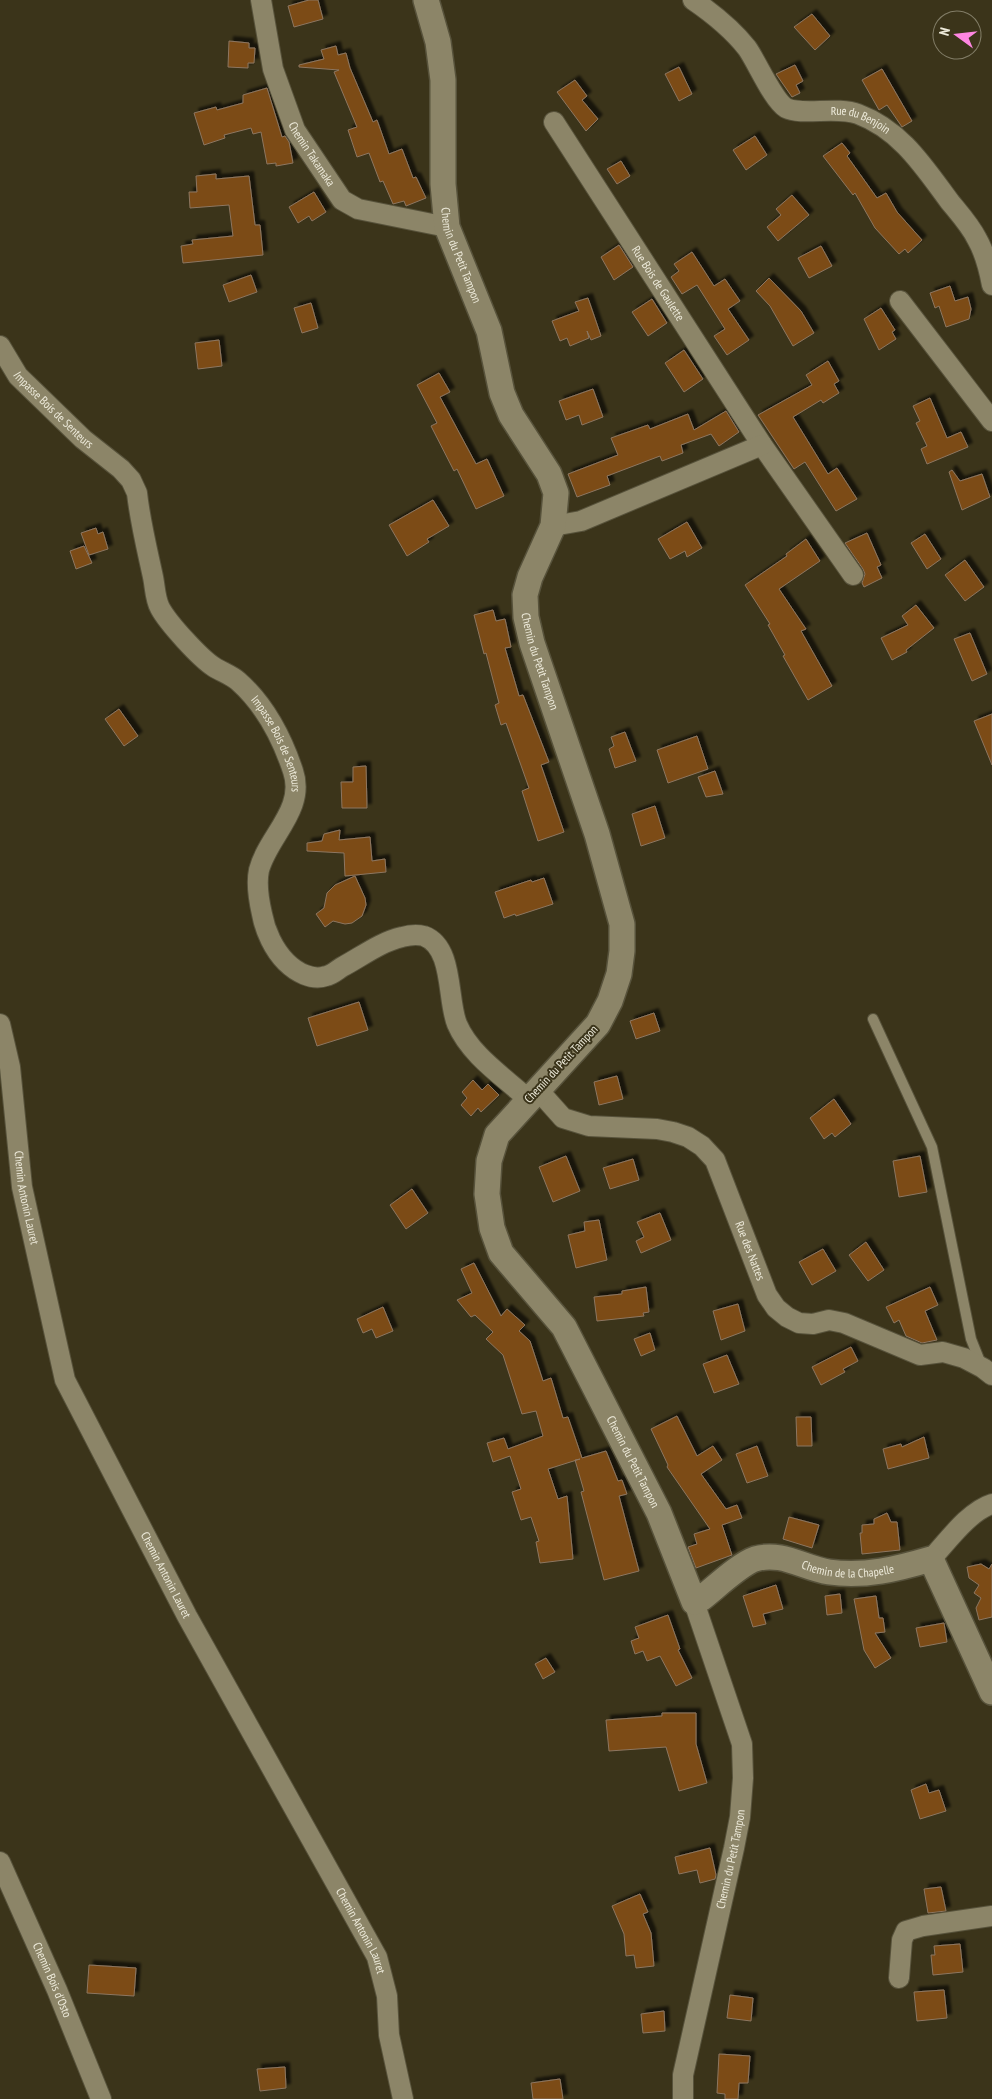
<svg xmlns="http://www.w3.org/2000/svg" width="992" height="2099" viewBox="0 0 992 2099" font-family="'PT Sans Narrow',sans-serif">
  <defs>
    <filter id="shadow"><feDropShadow dx="4.5" dy="-4.5" stdDeviation="1" flood-color="#0009"/></filter>
  </defs>
  <rect width="100%" height="100%" fill="#3b341a"/>
  <path fill="#7b4b14" stroke="#8d7661" filter="url(#shadow)" d="M309,0H318L323,19L294,27L288,6Z
    M812,14L830,36L815,50L794,27Z
    M229,41L249,43V48H255L254,63H248V68L228,67Z
    M336,46L338,55L346,53L350,68L373,122L377,120L389,154L402,149L413,178L416,177L426,198L406,206L404,201L393,204L383,181L380,182L369,153L357,157L348,130L357,127L334,72L339,70L299,67V65L324,59L321,50Z
    M795,65L803,81L796,85L800,93L792,97L776,74Z
    M679,67L692,94L679,101L665,74Z
    M882,69L912,121L902,127L887,105L879,110L862,80Z
    M575,80L587,96L582,100L598,119L586,131L557,92Z
    M267,88L282,137L285,136L289,142L293,163L276,166V163L267,164L261,132L253,134L251,128L224,135L225,138L204,145L194,113L216,107L217,110L243,103V95Z
    M755,136L767,155L746,170L733,150Z
    M842,143L850,153L847,156L877,198L886,193L897,212L922,240L908,253L905,249L899,254L875,228L855,193L853,195L823,156Z
    M621,161L630,176L617,184L607,169Z
    M216,174V179L249,176L255,225H260L263,255L183,263L181,246L193,244L192,240L233,236L229,205L190,208L189,192H197L196,176Z
    M314,192L326,212L312,221L309,216L298,223L289,207Z
    M792,195L809,215L778,241L767,227L781,215L776,209Z
    M619,245L633,267L614,280L601,257Z
    M821,246L832,266L809,278L798,258Z
    M692,252L714,286L725,279L740,301L728,309L749,340L727,355L714,336L725,329L697,285L682,294L671,277L679,271L674,264Z
    M251,275L257,292L229,302L223,285Z
    M769,278L801,311L814,333L793,346L770,306L756,291Z
    M950,286L955,301L968,297L971,309L969,319L946,327L939,306L935,308L930,293Z
    M588,298L601,336L591,340L587,331L589,338L570,346L567,338L560,341L552,321L579,311L575,302Z
    M652,299L667,323L648,336L632,312Z
    M311,303L318,328L302,333L294,308Z
    M881,308L895,330L892,332L896,339L879,350L864,319Z
    M219,340L222,366L198,369L195,343Z
    M684,350L703,379L684,392L665,363Z
    M828,361L839,381L834,384L839,393L823,403L821,400L793,417L828,474L837,468L857,499L836,511L805,462L794,469L758,415L812,385L806,375Z
    M439,373L450,392L440,397L476,464L487,459L504,496L476,509L457,469L454,471L431,426L437,423L417,385Z
    M593,389L603,417L582,425L579,415L566,420L559,401Z
    M930,398L947,438L961,432L968,447L927,464L921,449L927,446L916,423L920,421L913,406Z
    M726,411L739,432L719,446L711,434L681,445L683,453L662,461L660,456L607,476L610,485L577,497L568,474L618,455L611,438L648,425L650,429L688,414L694,430Z
    M952,470L960,481L982,474L990,497L962,510L949,472Z
    M433,500L449,526L427,539L429,542L407,556L389,525Z
    M687,522L702,548L687,557L685,551L670,559L658,539Z
    M96,528L98,534L103,532L108,549L89,555L81,533Z
    M867,533L881,565L877,567L882,578L864,587L862,583L865,574L863,569L845,543Z
    M925,534L941,559L927,569L911,543Z
    M806,539L820,561L779,589L806,629L801,631L832,686L808,700L783,656L785,655L768,625L770,624L745,585L787,556L786,554Z
    M84,546L92,563L76,569L70,551Z
    M965,560L984,587L965,601L945,575Z
    M916,605L934,628L906,650L907,652L892,660L881,638L908,625L902,616Z
    M493,610L496,621L505,619L511,647L505,648L519,696L523,695L549,762L541,765L564,832L538,841L522,791L529,788L506,723L501,725L495,705L499,703L486,653L484,654L474,615Z
    M970,633L987,674L972,681L954,639Z
    M119,709L138,736L124,746L105,719Z
    M992,714V765L974,721Z
    M625,732L636,761L615,768L609,749L614,746L611,737Z
    M697,736L708,769L668,783L657,750Z
    M366,766L367,808H342L341,782H353V767Z
    M715,771L723,794L706,797L698,777Z
    M655,806L665,838L641,846L632,814Z
    M340,830L339,840L370,837L372,861L385,859L386,872L345,876L344,853L307,851V843L322,841L324,834Z
    M355,876L365,898L366,905L362,916L352,923L345,924L333,921L325,927L316,914L324,908L327,893L335,885Z
    M544,878L553,904L516,916L515,914L504,918L495,892L531,880L532,882Z
    M359,1002L368,1030L317,1046L308,1018Z
    M654,1013L660,1031L636,1039L630,1021Z
    M617,1076L623,1099L599,1105L594,1082Z
    M473,1080L482,1090L488,1084L499,1095L481,1112L478,1108L471,1116L461,1105L467,1098L462,1092Z
    M834,1099L851,1124L835,1137L832,1133L824,1139L810,1118Z
    M566,1156L580,1191L553,1202L539,1167Z
    M920,1156L927,1192L899,1197L893,1161Z
    M633,1159L639,1180L610,1189L603,1168Z
    M412,1189L428,1213L406,1229L390,1205Z
    M660,1213L671,1240L641,1253L636,1241L644,1237L637,1222Z
    M599,1220L607,1260L576,1268L568,1235L585,1231L584,1222Z
    M866,1242L884,1270L868,1281L849,1255Z
    M823,1249L836,1271L812,1285L799,1262Z
    M474,1263L501,1316L507,1309L525,1325L519,1331L530,1341L543,1381L551,1378L563,1418L568,1417L582,1458L606,1451L618,1481L622,1480L627,1494L619,1496L639,1571L604,1580L581,1492L584,1491L575,1460L580,1459L548,1469L558,1499L567,1496L573,1559L540,1563L536,1542L539,1541L531,1517L521,1520L512,1492L521,1489L510,1456L493,1462L487,1443L504,1438L508,1449L543,1436L536,1411L522,1414L503,1355L486,1339L493,1332L475,1315L471,1317L457,1300L472,1293L461,1269Z
    M646,1287L649,1312L643,1313L644,1316L597,1321L594,1297L622,1294V1291Z
    M930,1287L938,1305L925,1311L937,1340L922,1343L906,1336L899,1320L894,1323L886,1307Z
    M738,1304L745,1331L721,1340L713,1311Z
    M383,1307L393,1331L376,1338L372,1329L363,1333L357,1319Z
    M650,1333L655,1350L641,1356L634,1339Z
    M851,1347L858,1361L843,1369L845,1372L821,1385L812,1367Z
    M727,1355L739,1384L714,1393L703,1364Z
    M677,1416L697,1456L713,1446L722,1460L701,1474L726,1509L737,1505L742,1518L722,1525L732,1555L696,1568L688,1547L697,1544L694,1534L710,1529L667,1467L668,1465L651,1429Z
    M796,1417H811L812,1446H797Z
    M924,1437L929,1458L888,1469L883,1449L901,1444L902,1447Z
    M757,1446L768,1476L747,1483L736,1454Z
    M887,1513L891,1522H897L900,1550L862,1554L860,1533H862V1525L874,1524V1519Z
    M789,1517L819,1525L812,1548L783,1539Z
    M981,1564L989,1569L992,1564V1617L979,1620L976,1608L981,1598L974,1593L979,1585L969,1578L967,1567Z
    M776,1585L783,1609L763,1614L766,1624L753,1627L743,1596Z
    M840,1594L842,1613L827,1615L825,1596Z
    M876,1596L879,1618H883L885,1632L875,1633L891,1658L875,1668L864,1650L854,1599Z
    M668,1615L680,1649L678,1650L692,1678L676,1686L660,1656L647,1661L643,1651L635,1654L631,1641L639,1638L635,1627Z
    M944,1623L947,1642L920,1647L916,1628Z
    M546,1658L555,1672L543,1679L535,1664Z
    M662,1713H696V1744L707,1783L679,1791L666,1747L609,1751L606,1720L662,1716Z
    M926,1784L929,1793L939,1790L946,1811L920,1819L911,1790Z
    M710,1848L716,1875L715,1879L700,1883L697,1870L679,1874L675,1857Z
    M941,1887L946,1911L928,1913L924,1889Z
    M640,1894L648,1912L643,1914L651,1933L654,1966L636,1968L634,1955L626,1956L624,1934L612,1906Z
    M960,1944L963,1972L933,1975L931,1955H935L934,1946Z
    M89,1965L136,1968L134,1996L87,1993Z
    M944,1990L947,2018L917,2021L914,1992Z
    M730,1995L753,1998L751,2021L727,2018Z
    M664,2011L665,2031L643,2033L641,2014Z
    M719,2054L750,2056L748,2083H739L738,2099H725V2094L717,2093Z
    M285,2067L286,2088L260,2091L257,2069Z
    M560,2079L563,2099H533L531,2083Z"/>
  <g fill="none" stroke-linecap="round" stroke-linejoin="round">
    <g stroke="#57523b" stroke-width="12">
      <path id="service" d="M873,1019L932,1147L971,1339L981,1364"/>
    </g>
    <g stroke="#57523b" stroke-width="22">
      <g id="minor">
        <path id="s1" d="M261,0L273,69L295,130L342,200L358,209L447,227"/>
        <path id="s2" d="M693,0C712,13 732,29 747,48C757,62 773,100 786,108C802,116 837,106 858,114C901,130 924,167 950,202C959,213 970,225 977,239C985,253 989,269 992,285"/>
        <path id="s3" d="M554,122L762,445L853,575"/>
        <path d="M900,301L992,421"/>
        <path id="s4" d="M0,346L18,376L83,439L121,469L131,480L137,493C140,521 147,549 153,577C155,586 155,599 160,608C168,623 200,658 214,667C222,672 231,675 238,681C264,704 282,738 293,771C306,809 268,836 259,870C256,884 259,901 262,914C265,931 274,950 286,962C296,972 312,981 326,976C332,975 337,970 342,967C361,957 380,942 402,937C409,935 417,934 424,936C454,947 447,1000 457,1024C470,1055 504,1077 528,1099"/>
        <path d="M553,526L581,521L762,445"/>
        <path id="s5" d="M0,1024L10,1067L22,1187L65,1380L187,1616L377,1957L387,1996L389,2035L403,2099"/>
        <path id="s6" d="M538,1090L563,1118L589,1126L657,1129L673,1132L688,1137L702,1146L715,1160L767,1295L776,1308L787,1317L799,1323L813,1324L829,1320L844,1323L920,1355L943,1352L964,1358L983,1368L992,1375"/>
        <path d="M931,1559C947,1542 969,1511 992,1504"/>
        <path id="s7" d="M0,1862L57,1990L101,2099"/>
        <path d="M899,1978L902,1940L906,1931L923,1926L992,1916"/>
        <path id="s8" d="M683,2099V2075L734,1848L740,1817L743,1778L742,1744L694,1602"/>
      </g>
    </g>
    <g stroke="#57523b" stroke-width="28">
      <g id="tertiary">
        <path id="s9" d="M426,0L438,42L443,80V184L447,227L489,331L502,393L511,415L549,474L556,493L553,526L530,577L525,595L526,617L532,643L597,834L622,924V951L619,974L610,1001L598,1024L497,1135L489,1161L487,1194L492,1228L501,1253L564,1327L659,1513L694,1602L702,1598C715,1588 740,1564 755,1559C782,1551 803,1568 829,1572C865,1577 897,1569 931,1559L992,1692"/>
      </g>
    </g>
    <use href="#service" stroke="#8c8568" stroke-width="10"/>
    <use href="#minor" stroke="#8c8568" stroke-width="20"/>
    <use href="#tertiary" stroke="#8c8568" stroke-width="25"/>
  </g>
  <g text-anchor="middle" stroke-width="4" stroke-linejoin="round" paint-order="stroke">
    <g font-size="12" fill="#edeada" stroke="#3b341a">
      <text dy="4" stroke="none"><textPath href="#s2" startOffset="221">Rue du Benjoin</textPath></text>
      <text dy="4" stroke="none"><textPath href="#s1" startOffset="164">Chemin Takamaka</textPath></text>
      <text dy="4" stroke="none"><textPath href="#s9" startOffset="260">Chemin du Petit Tampon</textPath></text>
      <text dy="4" stroke="none"><textPath href="#s3" startOffset="192">Rue Bois de Gaulette</textPath></text>
      <text dy="4" stroke="none"><textPath href="#s4" startOffset="84">Impasse Bois de Senteurs</textPath></text>
      <text dy="4" stroke="none"><textPath href="#s9" startOffset="695">Chemin du Petit Tampon</textPath></text>
      <text dy="4" stroke="none"><textPath href="#s4" startOffset="504">Impasse Bois de Senteurs</textPath></text>
      <text transform="translate(561 1064) rotate(-47)" y="4">Chemin du Petit Tampon</text>
      <text dy="4" stroke="none"><textPath href="#s5" startOffset="176">Chemin Antonin Lauret</textPath></text>
      <text dy="4" stroke="none"><textPath href="#s6" startOffset="298">Rue des Nattes</textPath></text>
      <text dy="4" stroke="none"><textPath href="#s9" startOffset="1595">Chemin du Petit Tampon</textPath></text>
      <text dy="4" stroke="none"><textPath href="#s9" startOffset="1918">Chemin de la Chapelle</textPath></text>
      <text dy="4" stroke="none"><textPath href="#s5" startOffset="582">Chemin Antonin Lauret</textPath></text>
      <text dy="4" stroke="none"><textPath href="#s8" startOffset="245">Chemin du Petit Tampon</textPath></text>
      <text dy="4" stroke="none"><textPath href="#s5" startOffset="988">Chemin Antonin Lauret</textPath></text>
      <text dy="4" stroke="none"><textPath href="#s7" startOffset="129">Chemin Bois d'Osto</textPath></text>
    </g>
  </g>
  <g transform="translate(957 35) rotate(285)"><circle r="24" fill="#3b341a" stroke="#827d67"/>
  <path d="M0-4L9 19L0 12L-9 19Z" fill="#fe86e1"/>
  <text y="-8" font-size="14" font-weight="bold" text-anchor="middle" fill="#edeada">N</text>
  </g>
</svg>
